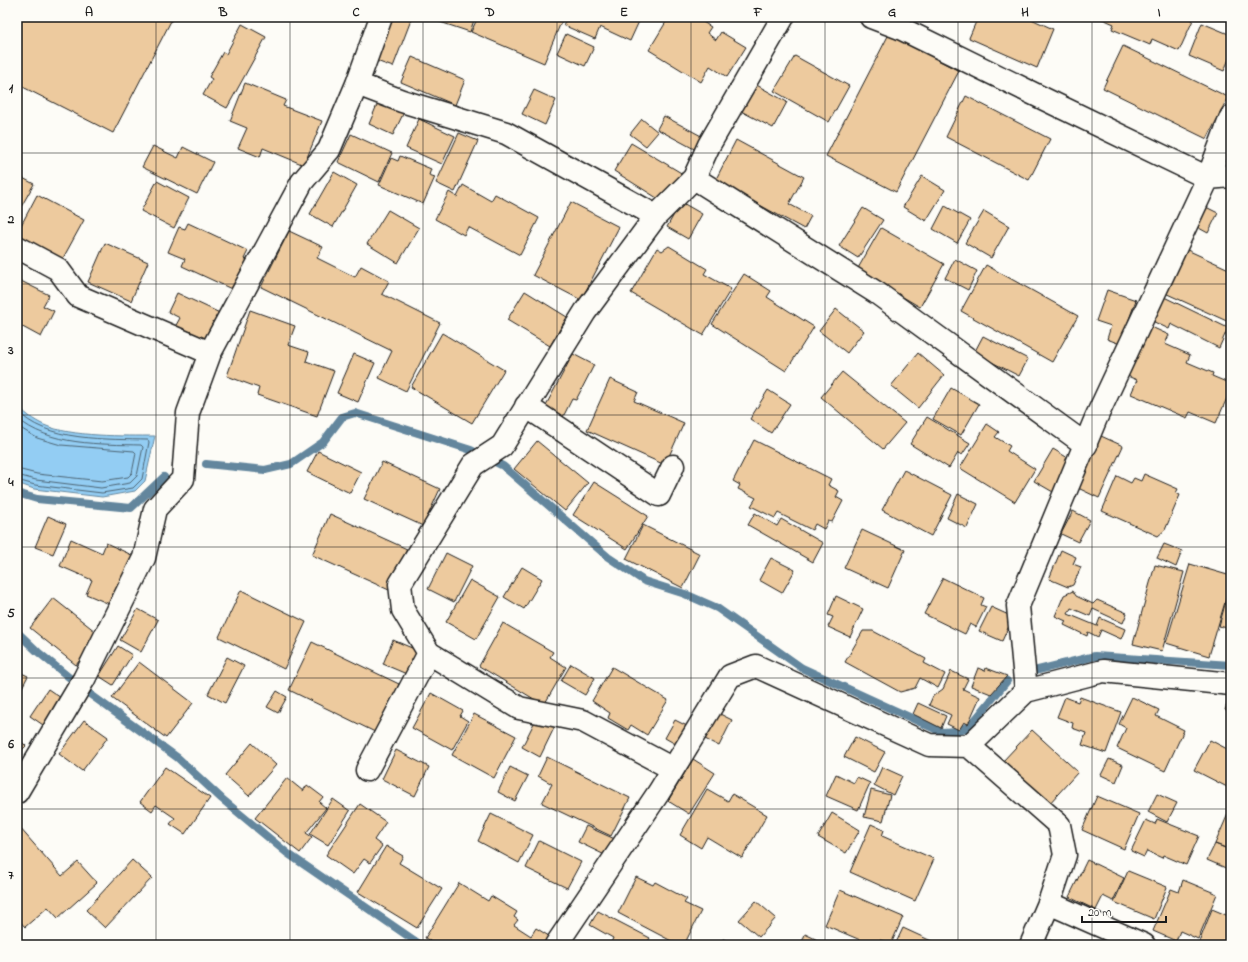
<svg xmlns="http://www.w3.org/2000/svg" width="1248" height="962" viewBox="0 0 1248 962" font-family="'Indie Flower',sans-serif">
  <rect width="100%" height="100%" fill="#fdfcf7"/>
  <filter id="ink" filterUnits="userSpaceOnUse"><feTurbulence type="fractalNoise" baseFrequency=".025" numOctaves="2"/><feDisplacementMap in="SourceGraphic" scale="8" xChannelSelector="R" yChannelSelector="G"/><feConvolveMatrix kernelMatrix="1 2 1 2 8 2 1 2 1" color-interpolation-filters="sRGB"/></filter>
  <g filter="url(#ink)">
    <path fill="#93cdf3" stroke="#63869d" d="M17,404C24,413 33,420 44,425C71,437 124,436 155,436L145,481L135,491L102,497L34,489L17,483Z"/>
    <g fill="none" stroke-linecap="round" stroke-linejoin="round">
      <path stroke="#4c6372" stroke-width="1" d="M17,410C43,442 110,439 148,440L149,442L142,479L133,488L102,493L35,485L17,480
        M17,418C49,446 101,444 141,445L143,447L137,476L130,483L101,488L36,480L17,475
        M17,426L37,438L61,445L134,451L136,453L132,473L128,477L102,481L37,474L17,469"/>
      <path stroke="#63869d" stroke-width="8" d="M206,464L265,470L291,464L323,442L342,417L355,413L471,450L503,466L608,557L644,581L685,594L717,608L802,668L942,732L957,731L970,726L1007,681
        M17,493L37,499L131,508L164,477
        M17,632L38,652L87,692L178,758L222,799L287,853L421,945
        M1034,671L1095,656L1231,665"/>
    </g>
    <path fill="#edca9e" stroke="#1c1c1c" d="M17,17H173L113,133L17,84Z
      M384,17H403L411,20L393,67L368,58Z
      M425,17H475L470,32Z
      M478,17H555L562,20L544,63L471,32Z
      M567,17H641L630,41L600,27L595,39L563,25Z
      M669,17H695L711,27L707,33L716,40L721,32L746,47L727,77L710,66L701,82L649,50Z
      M978,17H1027L1053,29L1037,68L969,38Z
      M1098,17H1187L1193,20L1179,51L1152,39L1150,45L1112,29L1114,24Z
      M1202,23L1231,35V54L1224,71L1189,56Z
      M242,24L266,37L227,108L203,95L212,79L209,77L223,52L226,54Z
      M566,34L594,47L585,66L557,53Z
      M889,34L959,71L896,192L826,156Z
      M1123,46L1228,97L1207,139L1103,88Z
      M795,56L849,86L829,122L774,91Z
      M412,57L465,80L455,105L401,82Z
      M245,83L286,100L283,106L322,121L304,165L263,148L260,157L238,148L247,128L230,121Z
      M753,83L787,102L773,128L739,110Z
      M534,90L556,100L545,125L522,114Z
      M966,96L1050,139L1029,180L946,137Z
      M379,100L404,112L393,135L369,124Z
      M664,116L705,138L698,151L657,129Z
      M419,119L455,136L442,164L406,148Z
      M642,119L658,132L646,146L630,134Z
      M459,133L478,141L455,192L436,183Z
      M351,134L392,153L379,182L338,162Z
      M736,140L804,177L789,204L811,216L804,229L715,181Z
      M631,143L683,174L665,203L614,171Z
      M153,146L178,158L183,147L213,162L197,194L142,167Z
      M400,156L431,169L429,175L435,177L423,204L379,185L391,158L398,161Z
      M334,172L357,185L333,227L310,214Z
      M17,175L34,184L17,214Z
      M922,176L945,190L926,221L903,207Z
      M157,181L189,198L174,228L141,211Z
      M463,185L491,201L495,194L539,218L520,255L468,227L464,235L435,219L449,192L457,197Z
      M37,195L84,220L62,260L17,235V233Z
      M571,202L619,227L581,300L533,275Z
      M681,202L702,214L688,239L667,227Z
      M945,206L970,220L957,243L933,229Z
      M1206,207L1218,213L1208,233L1197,227Z
      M863,208L883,220L858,258L839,246Z
      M388,210L419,228L398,263L367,244Z
      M984,211L1009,226L991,258L965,243Z
      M188,223L248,251L244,259L252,262L238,292L182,266L185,259L168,252L179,227L185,229Z
      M881,228L944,264L920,307L857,270Z
      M289,231L323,247L317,258L355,277L361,266L389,281L382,294L440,323L406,391L379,378L392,351L261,287Z
      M105,243L148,262L131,301L88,282Z
      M669,246L707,269L704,274L731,289L703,335L631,293L657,248L662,251Z
      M1185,249L1231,270V323L1165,293Z
      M955,259L977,271L968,290L945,278Z
      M986,265L1078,316L1052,362L961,311Z
      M744,274L771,291L767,297L814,327L786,371L712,324Z
      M17,279L49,295L43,306L54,311L41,337L17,324Z
      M1107,290L1136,300L1120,344L1107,339L1111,326L1096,321Z
      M525,291L567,317L550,346L507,320Z
      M177,293L224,315L210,344L175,327L180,318L168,312Z
      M1162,296L1228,328L1219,348L1171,324L1169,329L1150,320Z
      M836,309L864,331L847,353L819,331Z
      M250,310L295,326L288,345L309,352L306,361L334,371L317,416L257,395L259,388L227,376Z
      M1147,325L1169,335L1165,344L1190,355L1187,362L1213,373L1212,376L1231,384V389L1216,423L1190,412L1187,418L1131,394L1137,380L1125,375Z
      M442,333L504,370L472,423L411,387Z
      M983,336L1028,359L1019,376L974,353Z
      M918,353L944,375L918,408L891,386Z
      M354,354L375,363L358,402L337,393Z
      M573,354L594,365L576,400L572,399L563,417L545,407Z
      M842,372L905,423L883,449L821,397Z
      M610,379L638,392L634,401L684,423L665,465L587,430Z
      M951,388L979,404L961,435L933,419Z
      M768,390L790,404L771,433L750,419Z
      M927,417L970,443L962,455L958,453L949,468L910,444Z
      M987,424L999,432L995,437L1010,446L1007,451L1035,469L1015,502L960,468Z
      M1101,436L1123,446L1099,498L1078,488Z
      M754,440L831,479L828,485L839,491L836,497L843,501L832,522L828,521L824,529L815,524L812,530L778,513L775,518L751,506L756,498L738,489L740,485L733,481Z
      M537,441L588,483L565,511L514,469Z
      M1053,449L1073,461L1053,492L1034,481Z
      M318,451L361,472L350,493L307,472Z
      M382,462L440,489L423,526L364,499Z
      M904,470L952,495L931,536L882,510Z
      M1144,474L1178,489L1176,493L1180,495L1165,530L1158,536L1102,511L1117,476L1131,483L1134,478L1141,481Z
      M594,482L648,516L627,549L573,515Z
      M958,494L978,504L967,528L947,518Z
      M1073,511L1090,520L1078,542L1061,534Z
      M755,513L777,526L781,519L823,543L813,562L748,525Z
      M330,514L407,549L389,590L312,555Z
      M48,516L66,524L53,554L35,547Z
      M643,525L700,554L683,588L626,559Z
      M862,530L905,550L888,588L844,568Z
      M71,539L102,553L106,543L136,557L114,606L86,594L92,580L60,566Z
      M1164,544L1182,551L1176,567L1157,558Z
      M1061,550L1076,557L1073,564L1081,567L1073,585L1068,587L1049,579Z
      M446,553L472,566L454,602L428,589Z
      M771,558L795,570L782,593L759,580Z
      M1190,564L1231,576V582L1209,656L1166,643Z
      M1155,565L1184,572L1162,651L1133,644Z
      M522,567L542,579L524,609L504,597Z
      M943,578L984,598L981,605L986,607L976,627L970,624L965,634L924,614Z
      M470,580L500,597L476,639L446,622Z
      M1231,583V629L1219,626Z
      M241,590L306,622L284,669L219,637Z
      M1073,591L1076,596L1093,604L1097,600L1127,613L1123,623L1093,609L1090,616L1071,608L1068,614L1097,626L1100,618L1125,629L1121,639L1101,630L1098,637L1088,632L1087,636L1064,625L1066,621L1055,616L1064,595Z
      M836,596L863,609L850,637L828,627L833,617L828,615Z
      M53,598L100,635L76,665L30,628Z
      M991,607L1013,617L1002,641L979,631Z
      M138,609L158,620L141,652L120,640Z
      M503,623L553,652L550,657L566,667L544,705L479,666Z
      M863,631H873L926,659L924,663L945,674L938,688L920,678L915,688L900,692L845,662Z
      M393,640L419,651L409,675L383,664Z
      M312,642L399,684L397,689L402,691L377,733L289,690Z
      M118,646L132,655L113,685L99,676Z
      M227,657L244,666L225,703L208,694Z
      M139,662L193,703L166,738L112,698Z
      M571,664L595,678L585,695L561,681Z
      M612,667L668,700L647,735L631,725L628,730L608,718L610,713L592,701Z
      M978,668L985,671L986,668L1007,676L991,694L971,686Z
      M17,671L28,676L17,697Z
      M951,671L968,679L963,689L980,697L968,724L964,722L959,730L947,724L951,715L929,705L933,696L943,689Z
      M48,689L64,700L46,727L30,716Z
      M277,691L287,697L278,713L267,707Z
      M1231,692V712L1225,710Z
      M431,693L463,711L460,716L468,721L452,750L412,728Z
      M1065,697L1078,702L1080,697L1121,712L1106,753L1082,745L1086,733L1072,728L1073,723L1057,717Z
      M1132,697L1159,710L1156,716L1184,730L1165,771L1117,748L1126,728L1119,724Z
      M918,703L946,716L941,728L913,714Z
      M716,712L732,720L719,746L703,738Z
      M474,714L516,736L494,778L452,755Z
      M538,715L556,724L540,757L522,747Z
      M84,720L108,737L82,771L59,754Z
      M675,720L689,727L679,746L665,738Z
      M1032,730L1078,772L1048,805L1002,762Z
      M17,737L26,746L17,755Z
      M855,737L885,752L874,772L844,757Z
      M1210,740L1231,751V789L1194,770Z
      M252,743L276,765L249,796L225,775Z
      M396,750L429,767L415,796L382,779Z
      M547,757L630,798L611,836L542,803L552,784L538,776Z
      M693,759L715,773L689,814L668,801Z
      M1109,759L1123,765L1116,782L1101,775Z
      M165,767L210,798L185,834L170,824L175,818L156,805L152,811L140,802Z
      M510,767L528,776L515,801L498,792Z
      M882,767L902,776L893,795L874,785Z
      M836,774L854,783L857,777L870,783L858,810L826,796Z
      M287,778L303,791L307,785L323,797L319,802L326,808L306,833L312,837L300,853L255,818Z
      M707,789L728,801L732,794L767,815L742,858L707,837L701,848L680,835Z
      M871,790L890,795L883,821L864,817Z
      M1157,794L1177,803L1167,822L1148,812Z
      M1097,796L1139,814L1124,849L1082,830Z
      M333,799L350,811L328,845L310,834Z
      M360,804L386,822L374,840L382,846L370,863L364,859L353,874L326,855Z
      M1231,807V850L1215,844Z
      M832,813L860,830L846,853L818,837Z
      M491,814L533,835L519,863L478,841Z
      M1157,819L1199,836L1186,865L1163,855L1162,858L1147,851L1144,857L1131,851L1146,820L1155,824Z
      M871,824L884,830L882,836L934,859L915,901L850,872Z
      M586,826L617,840L609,857L578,842Z
      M19,827L62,876L78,862L97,883L58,918L48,907L25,927L17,918V829Z
      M539,841L581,862L567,888L526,868Z
      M1215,844L1231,850V862L1228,869L1207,860Z
      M386,846L403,856L399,863L442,889L417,928L358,892Z
      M132,860L152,878L105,928L86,910Z
      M1087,860L1124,878L1113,901L1103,896L1096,910L1069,897Z
      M1128,871L1167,887L1154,919L1114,902Z
      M636,877L653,885L655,882L687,899L684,903L701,911L684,945H679L618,913Z
      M1183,880L1217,894L1198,939L1180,931L1176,941L1153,931L1171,889L1179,892Z
      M459,883L488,901L491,896L517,912L514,917L518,920L514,925L531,936L536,928L552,938L547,945H437L425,938Z
      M840,890L903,917L891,944L880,940L878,945H872L825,925Z
      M756,901L776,918L759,937L739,920Z
      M1212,909L1231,917V945H1198Z
      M598,911L650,938L646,945H610L613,938L590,925Z
      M903,928L940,945H895Z
      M805,934L828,945H801Z
      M723,939L736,945H720Z
      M1049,940L1062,945H1046Z"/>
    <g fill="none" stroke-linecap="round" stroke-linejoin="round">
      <g stroke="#1c1c1c" stroke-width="25">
        <path id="minor" d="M783,17L709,145L694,178L877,293L1086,445
          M871,17L900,28L1038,96L1208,178L1231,176
          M357,84L402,101L506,133L656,216L585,312L502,446L473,465L400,584L403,610L429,653L519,708L583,721L673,769
          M656,216L694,178
          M17,247L58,269L78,296L210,353
          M526,406L659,495L673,466
          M1026,691L1018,606L1096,418L1208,178L1231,117
          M969,746L1059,825L1065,855L1049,903L1031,945
          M367,770L429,653
          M17,792L84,679L144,558L155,509L183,479L188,413L210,353L302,182L329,150L357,84L381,17
          M1049,903L1144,945
          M556,945L659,792L730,676L756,666L929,745L969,746L1026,691L1103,671L1231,684"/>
      </g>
      <use href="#minor" stroke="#fdfcf7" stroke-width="22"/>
    </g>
  </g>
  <path fill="none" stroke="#1c1c1c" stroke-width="1" stroke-opacity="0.55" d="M156,17V945M290,17V945M423,17V945M557,17V945M691,17V945M825,17V945M958,17V945M1092,17V945M17,153H1231M17,284H1231M17,415H1231M17,547H1231M17,678H1231M17,809H1231"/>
  <rect width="1248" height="962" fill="none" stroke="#fdfcf7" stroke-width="44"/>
  <path d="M1082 916v6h84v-6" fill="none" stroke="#1c1c1c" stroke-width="2"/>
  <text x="1088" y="916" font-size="12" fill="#1c1c1c" stroke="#fdfcf7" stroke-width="3" paint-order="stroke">20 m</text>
  <rect x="22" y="22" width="1204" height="918" fill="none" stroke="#1c1c1c" stroke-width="1.5"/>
  <g font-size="13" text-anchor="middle" font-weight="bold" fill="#1c1c1c">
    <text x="89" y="16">A</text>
    <text x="223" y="16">B</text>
    <text x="356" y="16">C</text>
    <text x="490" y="16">D</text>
    <text x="624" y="16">E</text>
    <text x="758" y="16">F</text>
    <text x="892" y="16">G</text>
    <text x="1025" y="16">H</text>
    <text x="1159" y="16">I</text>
    <text x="11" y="92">1</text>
    <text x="11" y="223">2</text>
    <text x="11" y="354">3</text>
    <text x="11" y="486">4</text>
    <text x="11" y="617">5</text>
    <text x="11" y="748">6</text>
    <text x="11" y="879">7</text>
  </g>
</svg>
